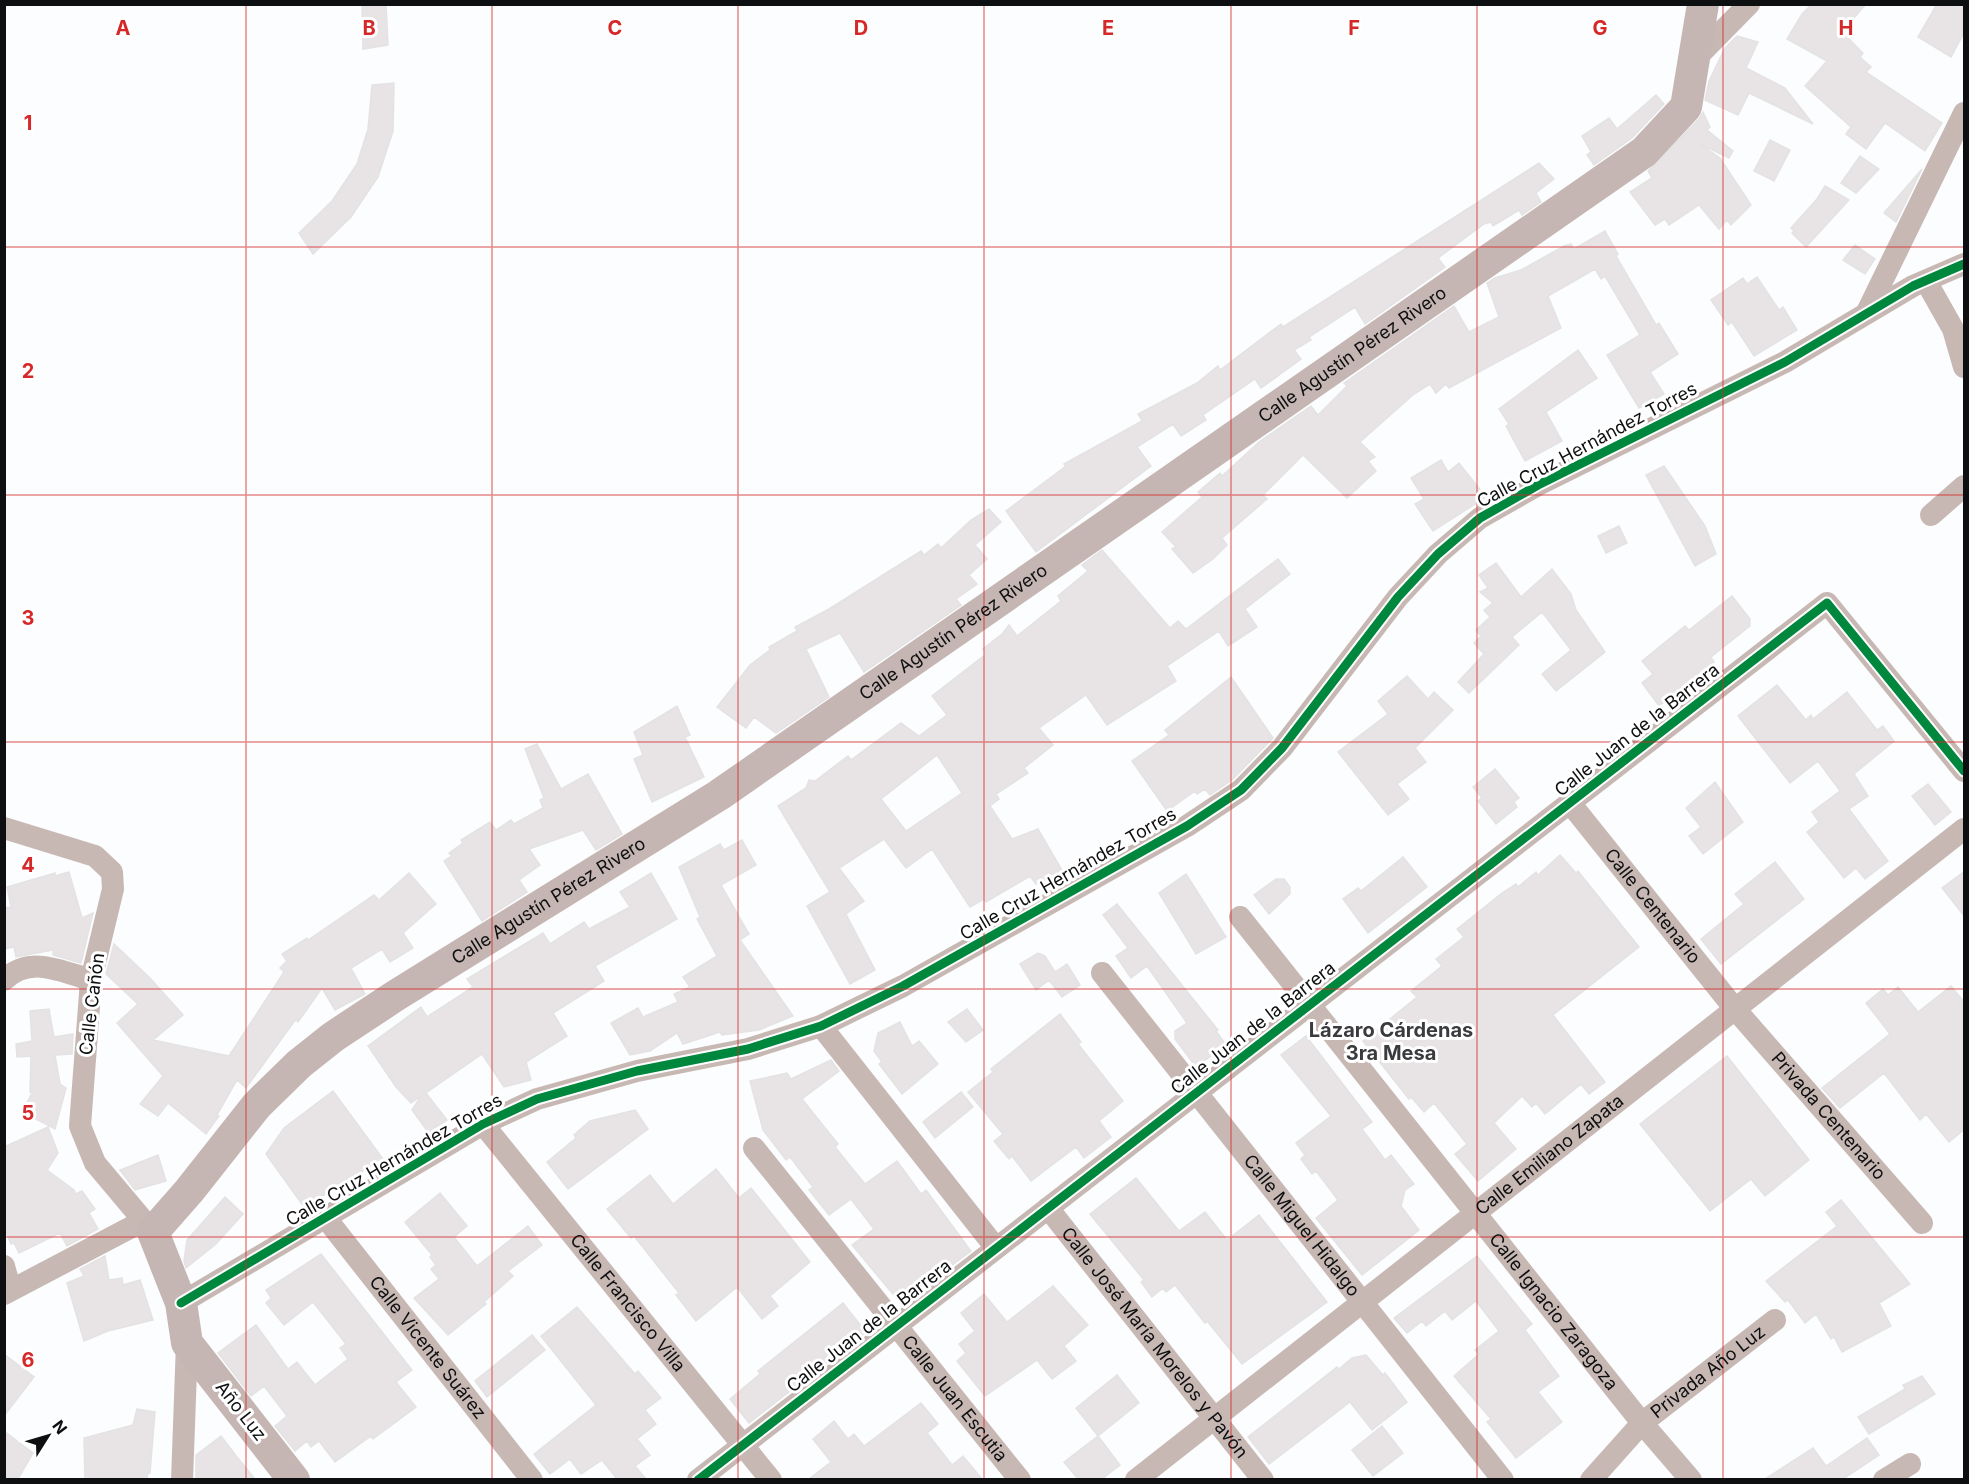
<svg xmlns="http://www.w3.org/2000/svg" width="1969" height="1484" viewBox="0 0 1969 1484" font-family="Inter,sans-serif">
  <rect width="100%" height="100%" fill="#fcfdfe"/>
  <path fill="#e8e3e4" stroke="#e3e3e3" stroke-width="1.5" fill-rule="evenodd" d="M362,4H386L388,45L363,49Z
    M1812,4H1866L1842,32L1863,53L1860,57L1871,67L1866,72L1942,123L1925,151L1885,123L1866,149L1846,134L1851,127L1805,86L1827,61L1787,39L1802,14Z
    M1937,4H1965V31L1951,57L1918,37Z
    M1737,36L1758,42L1746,68L1785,88L1813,124L1749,93L1738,115L1705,100L1709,81L1725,48Z
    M394,83L393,131L378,177L351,217L313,254L299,233L332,201L357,164L368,129L372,85Z
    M1656,95L1664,104L1632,138L1594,165L1587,155L1591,152L1582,136L1609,118L1617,129Z
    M1703,112L1710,127L1707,130L1733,151L1729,158L1700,144L1720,158L1751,205L1731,225L1727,220L1719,229L1699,205L1669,225L1665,219L1655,225L1630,192L1652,178L1648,171L1699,119Z
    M1770,140L1790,150L1774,181L1754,171Z
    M1860,156L1879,169L1856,193L1841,183Z
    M1539,163L1554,179L1536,193L1541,202L1522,215L1519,210L1493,226L1491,222L1484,224L1438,258L1445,267L1365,324L1355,307L1309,337L1311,340L1294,350L1301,359L1261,388L1255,379L1203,415L1206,420L1181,436L1173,424L1137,447L1151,466L1036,552L1006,511L1066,466L1064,464L1142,421L1138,414L1197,383L1218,366L1220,370L1281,324L1283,327Z
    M1922,169L1896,222L1884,213Z
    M1825,186L1849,200L1806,247L1792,233L1794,231L1791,228L1817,199Z
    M1605,231L1618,254L1616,256L1656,325L1659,323L1678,354L1650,372L1664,394L1639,408L1607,355L1640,335L1605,276L1601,279L1595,269L1548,296L1561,328L1449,388L1446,384L1436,393L1430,384L1414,394L1360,442L1375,457L1368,461L1376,471L1347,498L1303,455L1263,495L1267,499L1222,538L1227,545L1213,559L1193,573L1172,549L1176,547L1162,532L1202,497L1198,492L1220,473L1222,476L1259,442L1311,406L1318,415L1347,386L1344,383L1454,306L1469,332L1499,317L1487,283L1495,278L1521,270L1564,246L1571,244L1574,249Z
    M1855,245L1875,259L1865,274L1843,260Z
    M1757,277L1779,310L1783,307L1797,330L1754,356L1732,322L1728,325L1711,300L1743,278L1747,284Z
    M1578,350L1597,378L1546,412L1562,441L1525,461L1506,426L1509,424L1499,409Z
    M1441,460L1448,472L1459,463L1486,497L1433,531L1415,504L1424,499L1411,478Z
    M1664,466L1705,526L1716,554L1695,566L1646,475Z
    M989,509L1001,522L975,545L987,559L969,575L977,584L956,599L961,605L864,672L840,633L806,649L829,697L776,733L754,717L746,728L717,707L750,665L770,650L769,647L797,631L795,627L829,609L921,551L924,555L938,544L941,548L971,520Z
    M1619,526L1627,543L1606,553L1598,536Z
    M1102,550L1170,628L1178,621L1186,629L1278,559L1290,574L1245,609L1257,627L1228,646L1219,631L1167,666L1176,681L1107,725L1086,695L1039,728L1053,745L1024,768L1028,773L996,794L999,799L990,806L1012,839L1038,829L1063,872L1036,884L1030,876L986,902L984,899L970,907L932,849L906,868L884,839L839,868L864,901L846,914L875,970L850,984L807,906L830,892L778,806L806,788L809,780L815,781L848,756L851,760L901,723L919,736L947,715L932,696L986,654L983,649L1002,634L1009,625L1017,636L1061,601L1058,596L1088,571L1082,565ZM937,755L962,793L906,831L881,799Z
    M1496,563L1521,597L1552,569L1571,594L1576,610L1605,652L1556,691L1542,674L1571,650L1542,612L1512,637L1519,645L1469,693L1458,682L1484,654L1474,643L1481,636L1476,630L1490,617L1484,610L1493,603L1480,592L1488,588L1479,575Z
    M1732,596L1750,619V626L1711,657L1714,662L1659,706L1642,683L1653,674L1642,661L1685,626L1689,630Z
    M1407,676L1428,699L1434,692L1453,710L1415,748L1426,762L1397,784L1409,799L1388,815L1338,752L1388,714L1378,701Z
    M1231,677L1273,738L1232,780L1210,795L1205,789L1197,794L1195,791L1167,811L1132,761L1169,735L1165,730Z
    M1777,685L1806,720L1811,715L1813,719L1847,692L1877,730L1883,726L1894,741L1854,774L1868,796L1849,809L1888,861L1865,879L1856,868L1844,878L1807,832L1819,822L1812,812L1840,791L1818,761L1790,783L1738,716Z
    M677,706L690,735L685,737L704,777L652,802L634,759L643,755L634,732Z
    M537,744L561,789L588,774L622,834L596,850L583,830L529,849L540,865L519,880L527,892L482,921L444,861L452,856L449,853L463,843L461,840L490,822L496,830L511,820L514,824L543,808L540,800L544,798L525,749Z
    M1495,769L1519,798L1514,802L1517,807L1496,824L1478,801L1482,798L1473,787Z
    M1715,782L1743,822L1703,854L1689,836L1701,827L1686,808Z
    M1928,784L1951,812L1935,825L1912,796Z
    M742,840L756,865L721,885L749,934L740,940L793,1016L759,1030L722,1035L720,1032L683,1044L677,1033L650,1051L630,1055L611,1023L638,1008L643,1017L678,1002L674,994L690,987L683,977L717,956L697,919L700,917L679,867L720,844L724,850Z
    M1560,855L1576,873L1578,871L1639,947L1553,1015L1605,1082L1589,1094L1581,1084L1545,1114L1536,1103L1532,1107L1522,1096L1494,1123L1516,1149L1478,1181L1455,1154L1467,1144L1434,1103L1424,1112L1411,1097L1409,1099L1363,1041L1417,997L1411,991L1442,966L1436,959L1464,937L1457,929L1502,893L1516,884L1518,887L1536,872L1538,875Z
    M1403,857L1427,887L1368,933L1343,899L1358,888L1361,891Z
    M1775,862L1804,899L1721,964L1701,939L1744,904L1735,894Z
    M1965,871V917L1942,888Z
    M69,872L82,918L93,913L81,963L53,955V950L16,957L14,947L4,949V908L11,907L7,887L55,873V876Z
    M409,873L436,904L403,933L413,948L390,962L382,949L351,968L365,994L335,1010L322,988L298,1022L296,1019L246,1088L237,1080L217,1115L219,1116L206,1134L168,1103L158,1116L140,1104L163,1076L117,1023L138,1004L106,974L114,944L150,978L183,1015L153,1040L229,1056L284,972L280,968L287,961L282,954L307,938L308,940L374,895L379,900Z
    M651,873L677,919L595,966L604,981L553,1013L567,1036L526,1062L531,1080L504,1087L482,1054L426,1093L447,1120L428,1132L412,1110L421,1096L411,1103L396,1087L368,1046L421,1007L427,1017L473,987L467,979L543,933L550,944L584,922L589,929L630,907L620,892Z
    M1186,874L1226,937L1196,954L1159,893Z
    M1276,879H1284L1290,887V894L1269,914L1254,895Z
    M1117,904L1218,1030L1216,1031L1226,1045L1196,1067L1175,1039V1031L1187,1023L1147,966L1131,978L1116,956L1128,948L1103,915Z
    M1038,953L1045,956L1055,972L1067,964L1080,985L1062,997L1049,980L1036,990L1020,964Z
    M1951,986L1965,1003V1129L1949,1142L1926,1114L1920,1120L1884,1073L1840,1108L1822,1088L1890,1034L1866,1003L1883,989L1888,995L1898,987L1918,1012Z
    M49,1009L54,1037L73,1034L72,1054L55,1055L60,1084L66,1088L55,1129L22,1112L32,1093L30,1092L31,1056L17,1057L16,1044L32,1041L30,1011Z
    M967,1009L983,1030L966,1042L948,1022Z
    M1060,1014L1081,1042L1078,1044L1123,1101L1099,1121L1111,1137L1084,1158L1076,1147L1031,1181L1012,1156L1009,1159L994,1141L1003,1134L968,1092L993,1072L991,1069Z
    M900,1022L912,1046L919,1041L938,1064L902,1094L879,1064L882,1062L874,1051L878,1033Z
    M1306,1036L1372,1122L1362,1129L1385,1160L1391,1155L1414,1184L1405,1190L1401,1206L1419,1230L1362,1275L1316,1218L1338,1200L1316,1171L1312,1174L1301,1159L1305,1155L1296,1143L1331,1116L1281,1055Z
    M1727,1056L1809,1160L1765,1196L1751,1179L1710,1211L1640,1124Z
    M831,1060L839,1071L802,1099L838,1144L835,1147L865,1184L897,1161L921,1194L926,1190L971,1251L936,1277L934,1274L897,1299L852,1245L874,1229L851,1199L829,1215L809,1190L813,1187L790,1157L786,1160L763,1130L750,1081L787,1073L791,1079Z
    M333,1091L383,1159L304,1207L266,1154L284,1128Z
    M961,1092L973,1107L935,1138L923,1122Z
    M635,1110L648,1129L568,1189L547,1162L576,1138L574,1135L590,1121Z
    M48,1127L58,1153L47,1170L74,1190L76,1194L82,1191L95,1209L89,1213L98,1229L67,1246L60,1233L19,1253L14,1243L11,1244L4,1227V1147Z
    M158,1155L166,1181L135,1190L120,1170Z
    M716,1169L739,1198L751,1188L810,1262L770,1296L778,1306L762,1319L737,1287L696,1321L676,1295L679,1293L634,1236L631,1238L607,1209L650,1175L673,1204Z
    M1136,1178L1179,1231L1205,1212L1227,1240L1259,1215L1327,1302L1242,1364L1207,1321L1205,1323L1175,1285L1166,1292L1163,1288L1152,1297L1141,1282L1144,1280L1090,1214Z
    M440,1193L467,1226L454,1237L477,1266L528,1226L542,1245L508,1271L513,1276L484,1302L486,1304L448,1335L414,1298L439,1279L431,1269L436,1265L430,1257L432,1255L405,1222Z
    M225,1197L243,1214L216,1244L186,1268L184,1261L187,1240Z
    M1841,1200L1910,1284L1879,1303L1891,1326L1842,1352L1834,1337L1831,1339L1816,1314L1805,1323L1788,1300L1785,1302L1766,1281L1837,1226L1826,1212Z
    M321,1254L412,1370L396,1382L416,1407L373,1439L371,1436L335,1462L319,1441L311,1447L307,1441L295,1451L275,1426L287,1416L264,1386L251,1396L218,1353L256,1325L288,1369L297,1362L315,1385L348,1359L340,1348L346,1344L313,1302L284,1325L266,1303L271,1298L266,1290Z
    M105,1256L109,1280L122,1278L123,1285L140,1280L153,1320L108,1331L84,1341L67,1283L84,1276L80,1269Z
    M1477,1256L1532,1324L1525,1330L1559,1376L1538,1392L1562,1422L1516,1458L1487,1422L1491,1419L1454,1376L1479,1354L1475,1350L1499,1331L1476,1301L1452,1320L1445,1311L1426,1326L1422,1321L1407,1333L1394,1318Z
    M1053,1286L1088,1325L1064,1346L1076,1361L1052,1379L1037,1360L985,1396L957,1361L966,1353L959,1344L975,1331L961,1313L984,1294L1007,1322Z
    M843,1303L866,1332L749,1423L730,1399L760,1374L758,1371Z
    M577,1307L635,1374L638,1371L661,1398L645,1410L656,1424L637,1439L650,1455L635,1466L646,1479H617L602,1460L581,1474L570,1459L550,1474L534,1454L596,1405L541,1336Z
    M532,1335L545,1350L487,1397L475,1381Z
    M4,1354L34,1377L4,1416Z
    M1366,1355L1383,1375L1385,1373L1407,1402L1372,1430L1350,1402L1269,1464L1248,1437L1337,1367L1339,1369L1352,1358Z
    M1117,1375L1139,1403L1098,1436L1076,1408Z
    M1922,1376L1935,1394L1869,1434L1858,1417L1905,1389L1903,1385Z
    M921,1403L938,1424L927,1433L952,1465L963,1456L982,1479H809L831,1462L813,1439L834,1421L848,1439L854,1434L864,1446Z
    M137,1409L155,1412L150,1473H148L147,1479H85L84,1438L133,1425Z
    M1382,1426L1403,1453L1373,1476L1352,1450Z
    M4,1431L33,1453L18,1479H4Z
    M221,1436L237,1457L255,1479H196V1455Z
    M1098,1436L1120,1465L1102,1479H1078L1064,1462Z
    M1867,1438L1879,1455L1843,1479H1765L1813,1448L1826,1466Z"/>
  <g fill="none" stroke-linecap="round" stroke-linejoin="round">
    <g stroke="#c7b8b4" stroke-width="22">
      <path d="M1696,58L1749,4"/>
      <path d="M1926,281L1953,329L1964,367"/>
      <path d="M1867,312L1964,113"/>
      <path d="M1931,515L1964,486"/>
      <path id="s1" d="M1570,803L1735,1009L1922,1223"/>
      <path d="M4,828L95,856L112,872L113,889L91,980L80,1126L95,1163L153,1232"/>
      <path id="s2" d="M1240,917L1642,1423L1691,1480"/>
      <path id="s3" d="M1102,973L1503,1480"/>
      <path d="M4,980C30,955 61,971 91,980"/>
      <path d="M821,1026L996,1248"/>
      <path id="s4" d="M483,1124L771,1480"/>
      <path id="s5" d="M754,1148L1020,1480"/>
      <path id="s6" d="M1048,1208L1263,1480"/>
      <path id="s7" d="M325,1217L532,1480"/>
      <path d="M4,1266L7,1277L4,1288"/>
      <path d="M4,1294L143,1221"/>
      <path d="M181,1303L483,1124L537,1099L637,1071L748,1049L821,1026L903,986L1187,826L1241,790L1282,748L1398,597L1438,554L1480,518L1538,485L1785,362L1913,286L1964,264"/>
      <path d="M182,1480L187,1343"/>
      <path d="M698,1480L1827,603L1964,771"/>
      <path id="s8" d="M1136,1480L1964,829"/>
      <path id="s9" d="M1591,1480L1642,1423L1775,1320"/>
      <path d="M1884,1480L1910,1464"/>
    </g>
    <path stroke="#c6b6b3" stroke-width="32" id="s10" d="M294,1480L187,1343L181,1303L153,1232L189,1191L257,1105L299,1064L333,1037L395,996L719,795L1644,152L1686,107L1703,4"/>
    <g stroke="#fff" stroke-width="13">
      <path id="cycleway" d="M181,1303L483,1124L537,1099L637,1071L748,1049L821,1026L903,986L1187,826L1241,790L1282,748L1398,597L1438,554L1480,518L1538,485L1785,362L1913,286L1964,264
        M698,1480L1827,603L1964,771"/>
    </g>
    <use href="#cycleway" stroke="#00873e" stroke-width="9"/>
  </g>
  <path fill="none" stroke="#d62828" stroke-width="1.5" stroke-opacity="0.55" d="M246,4V1480M492,4V1480M738,4V1480M984,4V1480M1231,4V1480M1477,4V1480M1723,4V1480M4,247H1964M4,495H1964M4,742H1964M4,989H1964M4,1237H1964"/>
  <g text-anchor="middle" stroke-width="6" stroke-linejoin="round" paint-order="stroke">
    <g font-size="18" fill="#0e0f10" stroke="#fff">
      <text dy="6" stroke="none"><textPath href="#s10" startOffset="1784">Calle Agustín Pérez Rivero</textPath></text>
      <text transform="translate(1587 445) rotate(-28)" y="6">Calle Cruz Hernández Torres</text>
      <text dy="6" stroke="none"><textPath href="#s10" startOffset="1298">Calle Agustín Pérez Rivero</textPath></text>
      <text transform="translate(1637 730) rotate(-38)" y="6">Calle Juan de la Barrera</text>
      <text transform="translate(1068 874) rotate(-30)" y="6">Calle Cruz Hernández Torres</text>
      <text dy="6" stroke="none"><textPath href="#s10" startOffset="812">Calle Agustín Pérez Rivero</textPath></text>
      <text dy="6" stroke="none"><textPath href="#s1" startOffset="132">Calle Centenario</textPath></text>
      <text transform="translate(92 1004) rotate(-83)" y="6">Calle Cañón</text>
      <text transform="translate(1253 1028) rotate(-38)" y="6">Calle Juan de la Barrera</text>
      <text dy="6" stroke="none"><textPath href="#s1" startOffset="406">Privada Centenario</textPath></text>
      <text dy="6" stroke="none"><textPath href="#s8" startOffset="526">Calle Emiliano Zapata</textPath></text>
      <text transform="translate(394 1160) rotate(-30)" y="6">Calle Cruz Hernández Torres</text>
      <text dy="6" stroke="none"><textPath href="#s3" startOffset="322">Calle Miguel Hidalgo</textPath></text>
      <text dy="6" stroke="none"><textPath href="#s4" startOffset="230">Calle Francisco Villa</textPath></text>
      <text dy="6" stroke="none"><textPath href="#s2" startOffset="504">Calle Ignacio Zaragoza</textPath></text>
      <text transform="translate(869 1326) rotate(-38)" y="6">Calle Juan de la Barrera</text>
      <text dy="6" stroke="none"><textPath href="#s6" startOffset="172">Calle José María Morelos y Pavón</textPath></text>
      <text dy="6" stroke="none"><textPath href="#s7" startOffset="166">Calle Vicente Suárez</textPath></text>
      <text dy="6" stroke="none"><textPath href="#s9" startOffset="160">Privada Año Luz</textPath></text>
      <text dy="6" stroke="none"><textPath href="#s5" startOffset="321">Calle Juan Escutia</textPath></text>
      <text transform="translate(241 1411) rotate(52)" y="6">Año Luz</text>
    </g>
    <g font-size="20" font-weight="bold" fill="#3a3b3e" stroke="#fff">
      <text x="1391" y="1037">Lázaro Cárdenas<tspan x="1391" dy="23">3ra Mesa</tspan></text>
    </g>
  </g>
  <g font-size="20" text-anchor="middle" font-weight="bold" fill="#d62828" stroke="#fff" stroke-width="6" stroke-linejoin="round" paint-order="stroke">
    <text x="123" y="35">A</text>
    <text x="369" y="35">B</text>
    <text x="615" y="35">C</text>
    <text x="861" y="35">D</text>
    <text x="1108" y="35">E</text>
    <text x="1354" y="35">F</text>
    <text x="1600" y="35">G</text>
    <text x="1846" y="35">H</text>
    <text x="28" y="130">1</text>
    <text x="28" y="378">2</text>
    <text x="28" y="625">3</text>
    <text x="28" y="872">4</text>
    <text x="28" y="1120">5</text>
    <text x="28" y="1367">6</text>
  </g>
  <rect width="1969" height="1484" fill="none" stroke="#0e0f10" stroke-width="12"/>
  <g transform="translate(48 1436) rotate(53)" stroke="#ffffff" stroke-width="4.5" paint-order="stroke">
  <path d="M0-4.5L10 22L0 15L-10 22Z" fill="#0e0f10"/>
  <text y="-9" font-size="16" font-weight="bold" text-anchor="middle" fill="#0e0f10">N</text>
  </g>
</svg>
